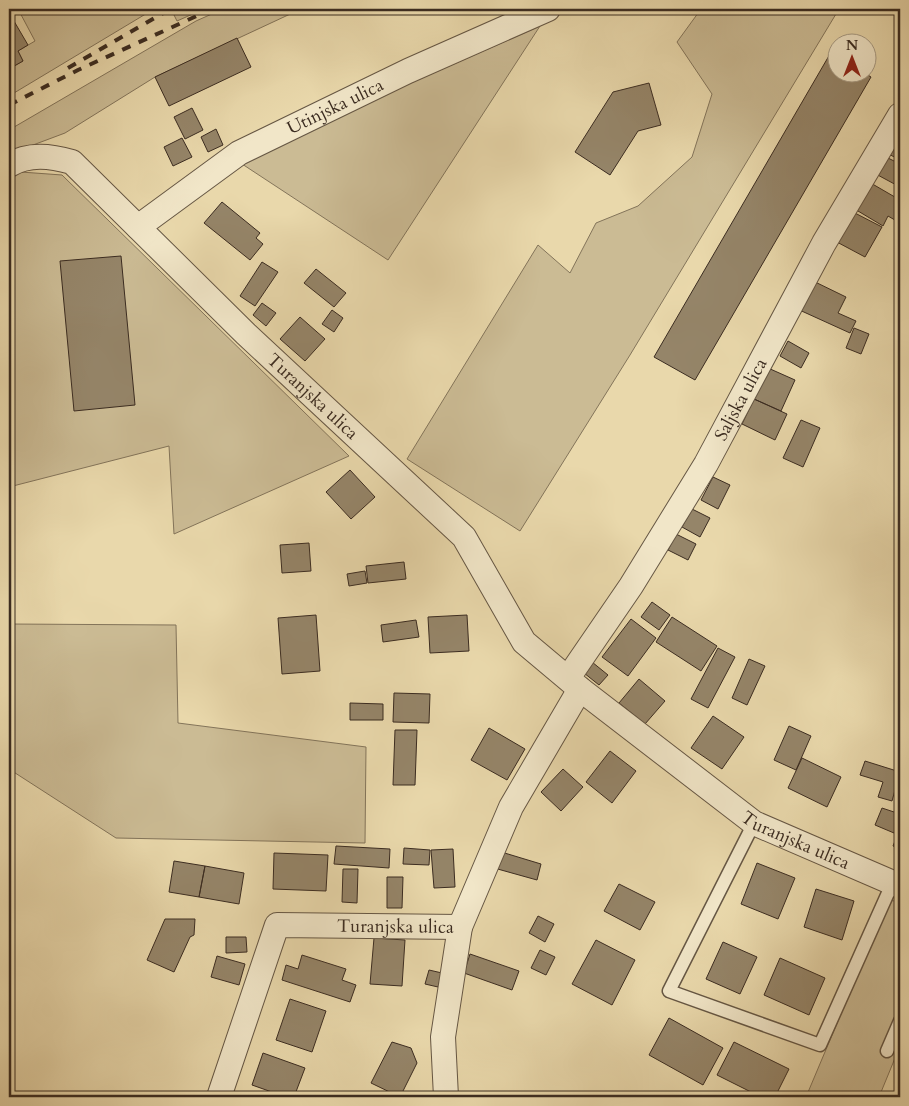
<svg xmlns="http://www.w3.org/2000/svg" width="909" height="1106" viewBox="0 0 909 1106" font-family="Cardo,serif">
  <rect width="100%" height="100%" fill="#e9d8ab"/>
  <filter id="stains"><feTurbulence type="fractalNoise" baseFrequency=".004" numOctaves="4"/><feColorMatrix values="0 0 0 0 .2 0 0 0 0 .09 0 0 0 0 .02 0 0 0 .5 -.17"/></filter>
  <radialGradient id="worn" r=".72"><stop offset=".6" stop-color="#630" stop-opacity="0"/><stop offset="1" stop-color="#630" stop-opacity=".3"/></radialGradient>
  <path fill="#cbbb94" stroke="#83745a" d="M18,9H154L9,96V69L23,61L18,51L35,41Z
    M185,9H204L177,21L174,15Z
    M223,9H301L155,77L65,133L9,154V130L196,21Z
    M701,9H839L630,355L520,531L407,459L538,245L570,273L596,223L638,206L692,157L712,94L677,42Z
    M540,26L388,260L236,160Z
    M21,172L62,175L349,456L174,534L169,446L9,487V179Z
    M9,624L176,625L178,723L366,747L365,843L116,838L9,769Z
    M889,900L900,902V1046L879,1097H806Z"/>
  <path fill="#958569" stroke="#3b2c21" d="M11,16L28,45L18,51L23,61L9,69V17Z
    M237,38L251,67L169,106L155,77Z
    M830,54L836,57V72H863L871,77L695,380L654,357Z
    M649,83L661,125L638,131L610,175L575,152L613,92Z
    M192,108L203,130L185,139L174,117Z
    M216,129L223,145L208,152L201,137Z
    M900,135V160L881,150Z
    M182,138L192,157L173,166L164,147Z
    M884,156L900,164V187L874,173Z
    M869,182L900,200V223L888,216L883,226L853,208Z
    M222,202L260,233L256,238L263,244L250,260L204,223Z
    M851,211L882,227L865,257L835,241Z
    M121,256L135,405L74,411L60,261Z
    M262,262L278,272L255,306L240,296Z
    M316,269L346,293L334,307L304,283Z
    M809,279L846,297L838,313L856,321L850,333L795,308Z
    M262,303L276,313L266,326L253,315Z
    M332,310L343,318L334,332L322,324Z
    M300,317L325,339L305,361L280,339Z
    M854,328L869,334L861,354L846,348Z
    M788,341L809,353L801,368L780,356Z
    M768,368L795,380L781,411L754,399Z
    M754,399L787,414L775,440L742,424Z
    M801,420L820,428L803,467L783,458Z
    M350,470L375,497L351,519L326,492Z
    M713,477L730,485L718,509L701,500Z
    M692,509L710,518L700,537L682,527Z
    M676,534L696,544L688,560L668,550Z
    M309,543L311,571L282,573L280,545Z
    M404,562L406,579L368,583L366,566Z
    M365,571L367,583L349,586L347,574Z
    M652,602L670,615L659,630L641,617Z
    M316,615L320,671L282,674L278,618Z
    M467,615L469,651L430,653L428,617Z
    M672,617L717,646L701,671L656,642Z
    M631,619L656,638L628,676L602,657Z
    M416,620L419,637L383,642L381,625Z
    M718,648L735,657L708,708L691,699Z
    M749,659L765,666L747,705L732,698Z
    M592,662L608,675L599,685L584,673Z
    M639,679L665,701L645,724L619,703Z
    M394,693L430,694L429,723L393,722Z
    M350,703L383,704V720H350Z
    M713,716L744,737L722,769L691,748Z
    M789,726L811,736L796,770L774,760Z
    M489,728L525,749L507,780L471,760Z
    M395,730H417L415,785H393Z
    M610,751L636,771L612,803L586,782Z
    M802,758L841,777L827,807L788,788Z
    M865,761L900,772L892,801L878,797L883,782L860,775Z
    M563,769L583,787L561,811L541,792Z
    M882,808L900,814L894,833L875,825Z
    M900,828V849L893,846Z
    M336,846L390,849L389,868L334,864Z
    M404,848L430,850L429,865L403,864Z
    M453,849L455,887L434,888L431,850Z
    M498,851L541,864L537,880L494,868Z
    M274,853L328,855L326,891L273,889Z
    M174,861L205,866L199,897L169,892Z
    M757,863L795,878L778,919L741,904Z
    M205,866L244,873L239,904L199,897Z
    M343,869H358L357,903L342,902Z
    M387,877H403L402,908H387Z
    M619,884L655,902L640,930L604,911Z
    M816,889L854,901L842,940L804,927Z
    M538,916L554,924L545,942L529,933Z
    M165,919H195L194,935L190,937L174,972L147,960Z
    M226,937H246L247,952L226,953Z
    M374,938L405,940L402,986L370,984Z
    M596,940L635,960L612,1005L572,984Z
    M723,942L757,957L740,994L706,979Z
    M540,950L555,957L546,975L531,968Z
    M470,954L519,971L512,990L464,973Z
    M302,955L346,969L342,980L356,985L350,1002L282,980L286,965L298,969Z
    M217,956L245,964L239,985L211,977Z
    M780,958L825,978L809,1015L764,995Z
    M429,970L442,973L438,987L425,984Z
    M290,999L326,1011L312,1052L276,1040Z
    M669,1018L723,1048L703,1085L649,1055Z
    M392,1042L411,1048L417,1063L400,1097L371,1083Z
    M734,1042L789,1069L775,1097H761L717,1075Z
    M263,1053L305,1068L294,1097H286L252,1085Z
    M900,1082V1097H893Z
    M640,1095H663L666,1097H638Z"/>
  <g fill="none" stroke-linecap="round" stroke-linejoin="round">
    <g stroke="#665744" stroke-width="15">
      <path id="service" d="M754,823L669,991L820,1045L892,884
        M887,1051L900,1021"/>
    </g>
    <g stroke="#665744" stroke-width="26">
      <g id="minor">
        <path id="s1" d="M9,165C29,153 51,156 72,162L246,334L464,537L524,642L580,689L754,823L900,886"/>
        <path id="s2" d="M138,227L239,153L408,71L548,9"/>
        <path id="s3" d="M568,678L631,586L706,464L824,243L900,115"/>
        <path id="s4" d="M219,1097L277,925L460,927L511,807L580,689"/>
        <path d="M446,1097L443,1037L460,927"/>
      </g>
    </g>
    <use href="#service" stroke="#f1e6c8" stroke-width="12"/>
    <use href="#minor" stroke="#f1e6c8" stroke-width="24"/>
    <path stroke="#3b2c21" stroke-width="4" stroke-dasharray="9 9" stroke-linecap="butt" d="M68,68L170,9
      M9,105L78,70L212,9"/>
  </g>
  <g text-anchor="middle" stroke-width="4" stroke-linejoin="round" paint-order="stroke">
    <g font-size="18" fill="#3b2c21" stroke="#f1e6c8">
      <text dy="6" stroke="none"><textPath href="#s2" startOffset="232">Utinjska ulica</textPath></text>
      <text dy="6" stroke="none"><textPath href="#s1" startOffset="401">Turanjska ulica</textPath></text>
      <text dy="6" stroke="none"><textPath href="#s3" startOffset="328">Saljska ulica</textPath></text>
      <text dy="6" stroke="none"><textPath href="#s1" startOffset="1066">Turanjska ulica</textPath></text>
      <text dy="6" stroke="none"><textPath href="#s4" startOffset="300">Turanjska ulica</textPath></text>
    </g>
  </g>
  <rect width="909" height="1106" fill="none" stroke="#e9d8ab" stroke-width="30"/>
  <rect x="10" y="10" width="889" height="1086" fill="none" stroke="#3b2c21" stroke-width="2.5"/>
  <rect x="15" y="15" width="879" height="1076" fill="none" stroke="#3b2c21"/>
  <g transform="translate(852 58)"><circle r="24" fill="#f1e6c8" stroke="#a89c85"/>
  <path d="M0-4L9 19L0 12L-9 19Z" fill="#8f2418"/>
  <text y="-8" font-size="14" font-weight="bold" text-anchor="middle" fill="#3b2c21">N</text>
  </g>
  <rect width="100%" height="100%" filter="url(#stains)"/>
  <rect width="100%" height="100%" fill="url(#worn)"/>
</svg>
